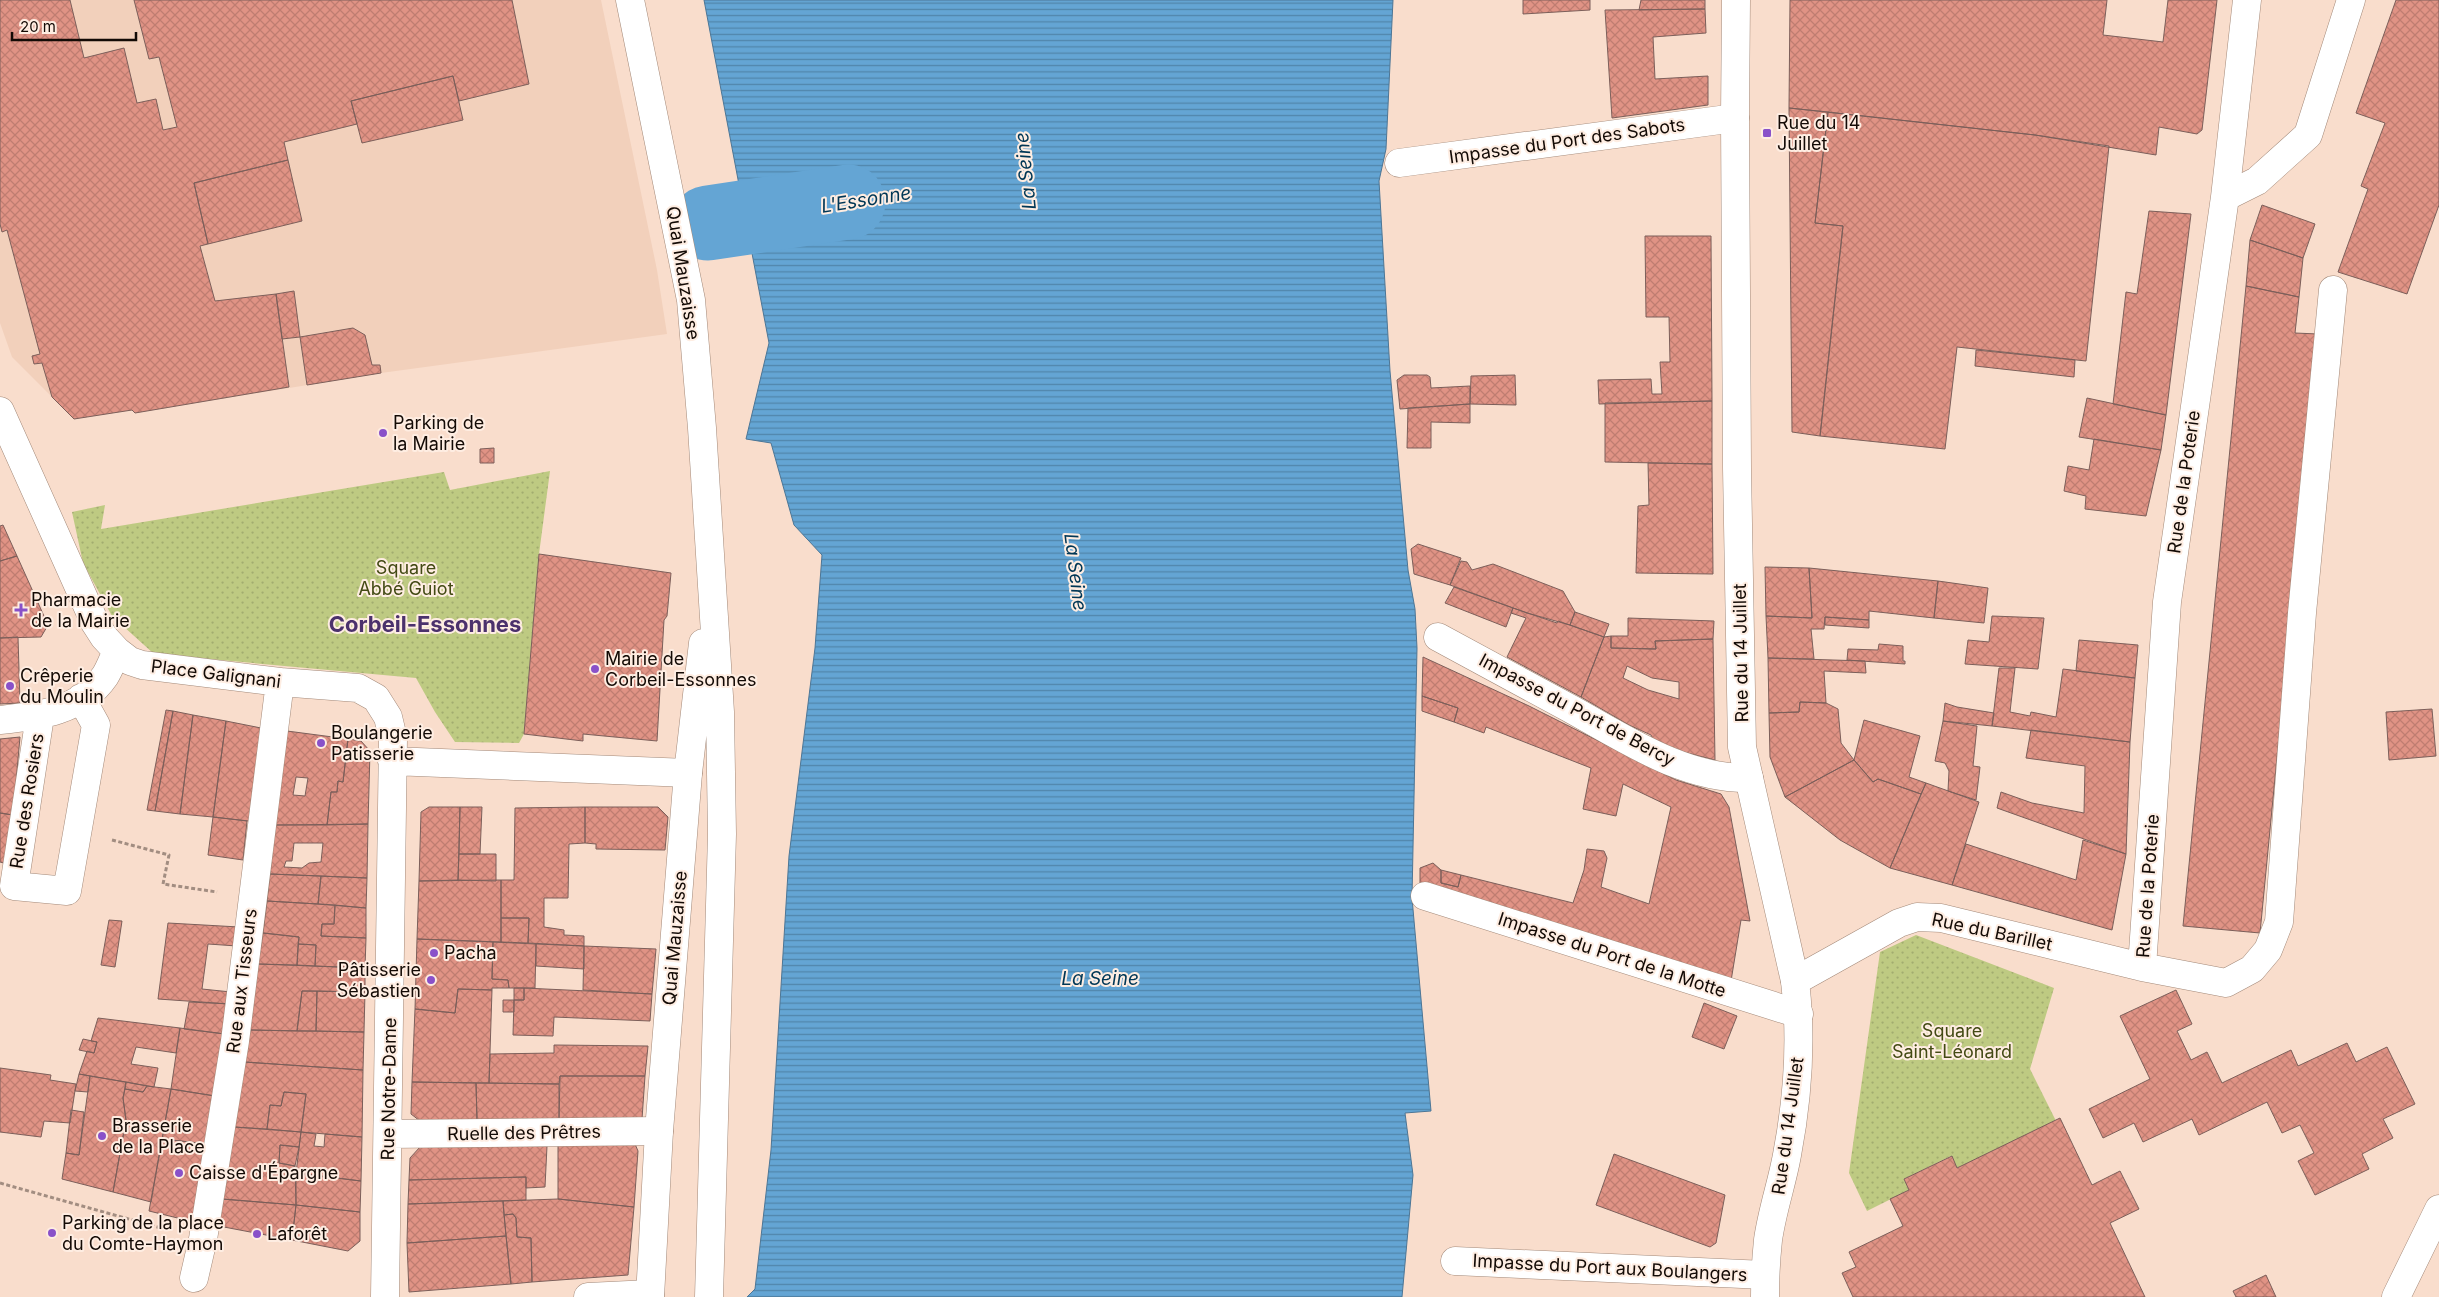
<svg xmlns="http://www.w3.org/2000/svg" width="2439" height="1297" viewBox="0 0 2439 1297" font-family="Inter,sans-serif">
  <defs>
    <pattern id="grass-dots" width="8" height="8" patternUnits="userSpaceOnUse" patternTransform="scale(1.25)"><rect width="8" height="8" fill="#beca82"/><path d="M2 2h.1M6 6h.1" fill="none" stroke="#a2ac6f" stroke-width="1.8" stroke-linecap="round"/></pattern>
    <pattern id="water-rules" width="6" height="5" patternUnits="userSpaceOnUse" patternTransform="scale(1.25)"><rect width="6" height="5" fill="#64a5d4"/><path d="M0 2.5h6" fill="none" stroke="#5185aa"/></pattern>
    <pattern id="building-cross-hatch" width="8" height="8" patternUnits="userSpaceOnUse" patternTransform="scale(1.25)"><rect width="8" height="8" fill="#e09385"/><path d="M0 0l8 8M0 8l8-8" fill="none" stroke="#bf7d71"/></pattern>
  </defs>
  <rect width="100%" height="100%" fill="#f9ddcc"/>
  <path fill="#f2d0bb" d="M0,0H601L657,270L667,334L381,373L135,413L132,410L74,419L12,357L0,323Z"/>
  <path fill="url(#grass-dots)" d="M550,471L539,554L524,734L519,743L455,742L435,712L416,678L154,654L112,616L83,563L72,512L105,505L101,529L444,472L450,490Z
    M1916,935L2054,988L2030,1069L2056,1121L1957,1168L1951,1156L1904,1179L1909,1190L1867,1211L1849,1173L1880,952Z"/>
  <path fill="url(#water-rules)" stroke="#4c7696" d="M704,0H1393L1386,149L1379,181L1390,371L1408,570L1415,609L1417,648L1412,898L1431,1111L1405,1113L1413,1175L1402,1297H747L755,1289L771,1150L789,856L815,648L822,555L794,525L771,443L746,439L769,343Z"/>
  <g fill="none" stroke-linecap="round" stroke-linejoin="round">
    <path stroke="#64a5d4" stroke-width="75" d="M708,223L848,202"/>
  </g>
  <path fill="url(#building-cross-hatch)" stroke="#7c5f5a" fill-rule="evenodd" d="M0,0H70L84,58L124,48L137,103L156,99L163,130L177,127L159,57L149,59L134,0H512L529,84L459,101L453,76L351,101L357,124L284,142L288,160L194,183L208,244L200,246L215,301L276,294L289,387L135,413L132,410L74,419L52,397L42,363L34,364L32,356L40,354L7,230L2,232L0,224Z
    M1523,0H1590V10L1523,14Z
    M1641,0H1705V9L1639,10Z
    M1790,0H2107L2103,35L2163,42L2168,0H2217L2202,130L2197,134L2159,127L2156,155L2035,135L1789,108Z
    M2396,0H2439V205L2407,294L2338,272L2368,189L2361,186L2385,123L2356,113Z
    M1705,9L1706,33L1653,37L1655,79L1708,76V105L1612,118L1605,10Z
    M453,76L463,120L362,143L351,101Z
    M1789,108L1828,112L1815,223L1843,226L1820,436L1792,432Z
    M1828,112L2035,135L2109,146L2086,361L1957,347L1945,449L1820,436L1843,226L1815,223Z
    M288,160L302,221L208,244L194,183Z
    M2262,205L2315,224L2303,258L2250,240Z
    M2149,211L2191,214L2166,415L2113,404L2126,292L2137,294Z
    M1645,236H1711L1712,401L1599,404L1598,380L1651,379L1652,394H1662L1660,362H1670L1669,317H1646Z
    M2250,240L2303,258L2299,297L2246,286Z
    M2246,286L2299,297L2295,333L2318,334L2260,933L2183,926Z
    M294,291L300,337L282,339L276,294Z
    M353,328L365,335L372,365H380L381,373L307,385L300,337Z
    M1976,350L2075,360L2074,377L1975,366Z
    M1404,375H1427L1430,377L1431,388L1470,386V404L1400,409L1397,380Z
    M1515,375L1516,405L1470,404L1471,376Z
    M2087,398L2166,415L2161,450L2079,437Z
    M1712,401V464L1605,462V403Z
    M1470,404V423L1431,422V448H1407L1408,408Z
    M2094,439L2161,450L2146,516L2085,509L2086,496L2064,491L2068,466L2089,470Z
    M494,448V463H480V449Z
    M1648,463L1712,464L1713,574L1636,573L1638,506L1649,505Z
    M3,525L17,556L0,561V526Z
    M1418,544L1461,558L1450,585L1414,574L1411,549Z
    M539,554L671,573L667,616L664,620L657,741L583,734V741L524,734Z
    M17,556L48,625L41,637L0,638V561Z
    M1461,561L1467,562L1472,570L1493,564L1563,591L1575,612L1570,625L1527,613L1450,585Z
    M1765,567L1809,568L1812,618L1766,616Z
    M1809,568L1938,581L1934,618L1869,611V620L1825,617L1824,629H1811L1814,659L1768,658L1766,616L1812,618Z
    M1938,581L1988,588L1984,623L1934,618Z
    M1454,587L1513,608L1506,627L1445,603Z
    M1513,608L1557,623L1558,621L1604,637L1581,697L1507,657L1526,618L1511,613Z
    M1575,612L1609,624L1604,637L1570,625Z
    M1992,616L2044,618L2038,669L1965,664L1968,640L1989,642Z
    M1825,617L1869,620V628L1825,625Z
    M1628,618L1714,621L1713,639L1655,641L1656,649L1611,648V636H1628Z
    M1611,636V648L1656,649L1655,641L1713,639L1715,760L1656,745L1651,735L1629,725L1581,697L1604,637ZM1627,666L1652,678L1679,682V699L1648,690L1623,678Z
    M18,637L20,703L0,704V638Z
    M2079,640L2138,645L2135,678L2076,671Z
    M1879,644L1903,646V661H1905V664L1847,660L1848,649L1878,650Z
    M1423,657L1529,706L1676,780L1721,794L1729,807L1750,921L1741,920L1731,981L1420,885V868L1433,863L1441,870V883L1458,887L1461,875L1573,903L1584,870L1587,849L1604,851L1607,858L1601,887L1649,904L1671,807L1623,784L1616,816L1583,809L1591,768L1486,727L1484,733L1454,722L1458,708L1422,696Z
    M1768,658L1865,661L1866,673L1824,671L1826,703L1800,702L1799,712L1769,713Z
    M1999,668H2015L2010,712L2030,716L2031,712L2056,717L2063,669L2135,678L2130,742L1992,726Z
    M1422,696L1458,708L1454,722L1422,711Z
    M1800,702L1826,703L1838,709L1841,743L1854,760L1785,797L1770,757L1769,713L1799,712Z
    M1945,703L1957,707L1994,713L1992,726L1943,721Z
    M2432,709L2436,756L2389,760L2386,712Z
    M166,710L173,711L155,811L147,810Z
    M173,711L193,715L180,814L155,811Z
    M193,715L226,721L213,817L180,814Z
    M1864,720L1920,736L1909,777L1926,783L1921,794L1878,779L1873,782L1854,760Z
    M226,721L261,728L249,821L213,817Z
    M1943,721L1977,726L1973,766L1980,767L1976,800L1948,791L1949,771L1945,763L1935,761Z
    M2031,730L2130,742L2126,854L1997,808L2001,792L2032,803L2084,813L2085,766L2026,758Z
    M287,731L348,739L343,782L338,781L337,792H331L327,825H275ZM296,777L308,778L305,796L293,795Z
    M20,737L13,815L0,813V739Z
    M348,739L361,741L370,751L368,824L327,825L331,792H337L338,781L343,782Z
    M1854,760L1873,782L1878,779L1921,794L1890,868L1840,840L1785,797Z
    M1926,783L1979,802L1952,885L1890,868Z
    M429,807H460L458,880L419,881L421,812Z
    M460,807H482L480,854H459Z
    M585,807H658L668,817L665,850L596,849V844L585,843Z
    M585,807V843L569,844L568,898H544V927L564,930V935L584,936V946L528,943L529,918H501V880H514L515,808Z
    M0,813L13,815L7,864L0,862Z
    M213,817L247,821L243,860L208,855Z
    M368,824L367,878L270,874L275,825ZM294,843H323L321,862L309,863L302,868L284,867L286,861H292Z
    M2083,840L2126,854L2112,930L1952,885L1966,844L2076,880Z
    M459,854H496V881L458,880Z
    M1441,870L1461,875L1458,887L1441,883Z
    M270,874L321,876L318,904L267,901Z
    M321,876L367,878L366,908L318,904Z
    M501,880V942L417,939L419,881Z
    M267,901L335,905L334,924H322L321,936L366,938L365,968L315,966L316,945L298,944L299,937L263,933Z
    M335,905L366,908V938L321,936L322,924H334Z
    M501,918H529L528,943L501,942Z
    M109,920L122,921L115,967L101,965Z
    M168,923L239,927L237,946L208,944L202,989L231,992L230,1004L158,999Z
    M263,933L299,937L297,965L258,964Z
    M417,939L493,942L492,979L508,980L509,988H492V990L458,989L455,1013L415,1009Z
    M493,942L536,944L535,988H509L508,980L492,979Z
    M298,944L316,945L315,966L297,965Z
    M536,944L584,946V969L536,966Z
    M584,946L656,949L652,994L583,990Z
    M258,964L365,968V992L302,991L297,1031L250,1030Z
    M514,988H524V1000H514Z
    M524,988L652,994L650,1021L554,1017L553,1036L513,1035L514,1000H524Z
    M458,989L492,990L489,1083L412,1082L415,1009L455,1013Z
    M2176,990L2192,1024L2177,1031L2191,1060L2207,1052L2222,1083L2291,1050L2298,1066L2347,1043L2356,1062L2387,1047L2415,1104L2383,1119L2393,1138L2362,1154L2369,1169L2315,1195L2298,1161L2314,1153L2300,1125L2282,1133L2267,1102L2199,1135L2192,1119L2143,1142L2134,1123L2103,1138L2089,1109L2150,1079L2120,1016Z
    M302,991H317L316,1031H297Z
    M317,991L365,992L364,1032L316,1031Z
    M503,1000H514V1012H503Z
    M189,1002L230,1004L225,1034L184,1029Z
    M1704,1003L1737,1016L1724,1049L1692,1037Z
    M98,1018L180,1028L176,1053L136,1047L131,1064L158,1068L154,1087L79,1074L87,1051L94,1053L97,1042L91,1041Z
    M180,1028L225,1034L215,1096L171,1089Z
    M250,1030L364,1032L363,1070L244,1062Z
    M83,1039L97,1042L94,1053L79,1050Z
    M554,1045L648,1046L645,1076H560L559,1084L489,1083L490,1054L554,1053Z
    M244,1062L363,1070L362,1137L301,1132L306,1094L284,1092L281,1106L270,1105L267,1129L234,1127Z
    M0,1068L51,1075L50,1080L76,1084L70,1123L44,1121L41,1137L0,1132Z
    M79,1074L90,1076L88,1092L75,1091Z
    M90,1076L126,1082L123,1098L126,1120L113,1192L62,1179L66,1153L79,1155Z
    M560,1076H645L642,1119L559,1120Z
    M126,1082L147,1086L143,1092L125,1089Z
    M412,1082L476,1083L477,1120L420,1121L411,1114Z
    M476,1083L559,1084V1120H477Z
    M147,1086L171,1089L151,1202L113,1192L126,1120L123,1098L125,1089L143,1092Z
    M171,1089L215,1096L208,1144L162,1139Z
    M284,1092L306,1094L301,1132L267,1129L270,1105L281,1106Z
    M71,1110L84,1112L79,1155L66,1153Z
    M2060,1118L2092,1185L2120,1171L2139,1209L2110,1223L2145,1297H1853L1842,1273L1856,1267L1849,1252L1903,1226L1890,1199L1909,1190L1904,1179L1952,1156L1957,1168Z
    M234,1127L301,1132L299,1147L280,1145L279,1163L295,1166L296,1205L222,1199Z
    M301,1132L316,1134L314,1146L324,1147L325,1134L362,1137L361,1181L296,1173Z
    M162,1139L208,1144L194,1222L149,1211Z
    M635,1144L638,1151L634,1207L558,1199V1145Z
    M280,1145L299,1147L295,1166L279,1163Z
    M547,1146L545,1187L526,1188V1177L409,1180L410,1158L420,1147Z
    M1614,1154L1725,1195L1716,1243L1710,1247L1596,1205Z
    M296,1173L361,1181L360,1212L296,1205Z
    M526,1177V1200L408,1204L409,1180Z
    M222,1199L296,1205L292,1240L224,1227L219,1221Z
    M558,1199L634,1207L628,1275L532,1282L531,1238L517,1237L516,1218L513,1214L504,1215L503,1201Z
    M503,1201L506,1236L407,1243L408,1204Z
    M296,1205L360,1212V1241L348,1251L292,1240Z
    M513,1214L516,1218L517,1237L531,1238L532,1282L511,1284L504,1215Z
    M506,1236L511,1284L409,1292L407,1243Z
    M2266,1275L2276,1297H2236L2233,1291Z"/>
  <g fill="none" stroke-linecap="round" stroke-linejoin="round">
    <g stroke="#a38979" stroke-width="29">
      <path id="minor" d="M1399,163L1735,118
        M2225,197L2257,181L2308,135L2351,0
        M0,411L95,623L104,637L117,651L130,661L142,665L280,682L358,688L376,698L388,717L393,738L385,1297
        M1438,637C1483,661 1527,685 1571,709C1627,740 1684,779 1749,778
        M40,716L14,886L67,891L96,725L81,698
        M0,720C39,716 81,711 105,676C110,668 113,659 117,651
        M392,761L688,773
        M1425,896L1799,1014
        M2142,967L2167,602L2225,197L2247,0
        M1795,981L1899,923L1917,917L1941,918L2142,967L2226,983L2252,969L2268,950L2279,922L2302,613L2333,290
        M388,1134L659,1131
        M1455,1261L1765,1275
        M194,1278L203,1239L235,1041L280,682
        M588,1297L650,1294"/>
    </g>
    <g stroke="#a38979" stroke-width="29">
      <path id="major" d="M630,0L691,300L702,428L720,712L722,834L709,1297
        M1736,0L1735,118L1737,468L1742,747L1795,981C1802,1039 1798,1097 1787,1155C1782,1183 1772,1211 1768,1240C1766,1259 1765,1278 1765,1297
        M650,1297L659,1131L688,773L703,643
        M2396,1297L2439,1209"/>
    </g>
    <path stroke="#a28d81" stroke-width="3" stroke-dasharray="4 2.5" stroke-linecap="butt" d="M112,840L169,855L163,884L217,892
      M0,1183L168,1230"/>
    <use href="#minor" stroke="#fff" stroke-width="28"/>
    <use href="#major" stroke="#fff" stroke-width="28"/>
  </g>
  <g fill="#8951c9" stroke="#feede2" stroke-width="2">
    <rect x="1762" y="128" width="10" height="10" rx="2.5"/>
    <circle cx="383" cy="433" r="5"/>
    <path d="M18.5 602.5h5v5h5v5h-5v5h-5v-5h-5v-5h5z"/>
    <circle cx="595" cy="669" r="5"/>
    <circle cx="10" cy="686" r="5"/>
    <circle cx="321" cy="743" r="5"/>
    <circle cx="434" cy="953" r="5"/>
    <circle cx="431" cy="980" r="5"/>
    <circle cx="102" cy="1136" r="5"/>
    <circle cx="179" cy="1173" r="5"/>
    <circle cx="52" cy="1233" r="5"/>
    <circle cx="257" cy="1234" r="5"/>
  </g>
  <g text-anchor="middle" stroke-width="4" stroke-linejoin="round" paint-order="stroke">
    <g font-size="18" fill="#130a05" stroke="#feede2" text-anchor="start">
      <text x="1777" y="129">Rue du 14<tspan x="1777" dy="21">Juillet</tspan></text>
      <text x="393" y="429">Parking de<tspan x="393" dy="21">la Mairie</tspan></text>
      <text x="31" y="606">Pharmacie<tspan x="31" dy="21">de la Mairie</tspan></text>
      <text x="605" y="665">Mairie de<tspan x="605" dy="21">Corbeil-Essonnes</tspan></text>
      <text x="20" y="682">Crêperie<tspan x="20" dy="21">du Moulin</tspan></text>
      <text x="331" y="739">Boulangerie<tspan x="331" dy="21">Patisserie</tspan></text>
      <text x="444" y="959">Pacha</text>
      <text x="421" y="976" text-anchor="end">Pâtisserie<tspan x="421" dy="21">Sébastien</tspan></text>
      <text x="112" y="1132">Brasserie<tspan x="112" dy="21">de la Place</tspan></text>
      <text x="189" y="1179">Caisse d'Épargne</text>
      <text x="62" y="1229">Parking de la place<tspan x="62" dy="21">du Comte-Haymon</tspan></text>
      <text x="267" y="1240">Laforêt</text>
    </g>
    <g font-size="18" fill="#130a05" stroke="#feede2">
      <text transform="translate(1567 141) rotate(-8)" y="6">Impasse du Port des Sabots</text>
      <text transform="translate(683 273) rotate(81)" y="6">Quai Mauzaisse</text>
      <text transform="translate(2184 482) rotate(-82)" y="6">Rue de la Poterie</text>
      <text transform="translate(1741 653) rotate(-91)" y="6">Rue du 14 Juillet</text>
      <text transform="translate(216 674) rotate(7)" y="6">Place Galignani</text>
      <text transform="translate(1577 710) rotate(28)" y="6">Impasse du Port de Bercy</text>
      <text transform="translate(27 801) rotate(-81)" y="6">Rue des Rosiers</text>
      <text transform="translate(2148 886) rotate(-86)" y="6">Rue de la Poterie</text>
      <text transform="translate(1992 932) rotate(12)" y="6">Rue du Barillet</text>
      <text transform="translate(675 938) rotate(-85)" y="6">Quai Mauzaisse</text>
      <text transform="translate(1612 955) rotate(18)" y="6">Impasse du Port de la Motte</text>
      <text transform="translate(242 981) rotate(-83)" y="6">Rue aux Tisseurs</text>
      <text transform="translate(389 1089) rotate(-89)" y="6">Rue Notre-Dame</text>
      <text transform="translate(1788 1126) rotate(-82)" y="6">Rue du 14 Juillet</text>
      <text transform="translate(524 1133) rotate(-1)" y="6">Ruelle des Prêtres</text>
      <text transform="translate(1610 1268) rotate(3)" y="6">Impasse du Port aux Boulangers</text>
    </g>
    <g font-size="18" fill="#434a14" stroke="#feede2">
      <text x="406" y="574">Square<tspan x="406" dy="21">Abbé Guiot</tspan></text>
      <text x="1952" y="1037">Square<tspan x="1952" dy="21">Saint-Léonard</tspan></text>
    </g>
    <g font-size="19" font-style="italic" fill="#003756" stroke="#feede2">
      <text transform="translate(1025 171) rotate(-96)" y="7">La Seine</text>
      <text transform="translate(866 199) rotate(-9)" y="7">L'Essonne</text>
      <text transform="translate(1076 572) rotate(83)" y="7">La Seine</text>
      <text x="1100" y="985">La Seine</text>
    </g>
    <g font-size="22" font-weight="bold" fill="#4b316c" stroke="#feede2">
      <text x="425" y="632">Corbeil-Essonnes</text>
    </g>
  </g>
  <path d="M12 32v8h124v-8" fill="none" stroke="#130a05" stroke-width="2.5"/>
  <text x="20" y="32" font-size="15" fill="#130a05" stroke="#feede2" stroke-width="4" paint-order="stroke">20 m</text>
</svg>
